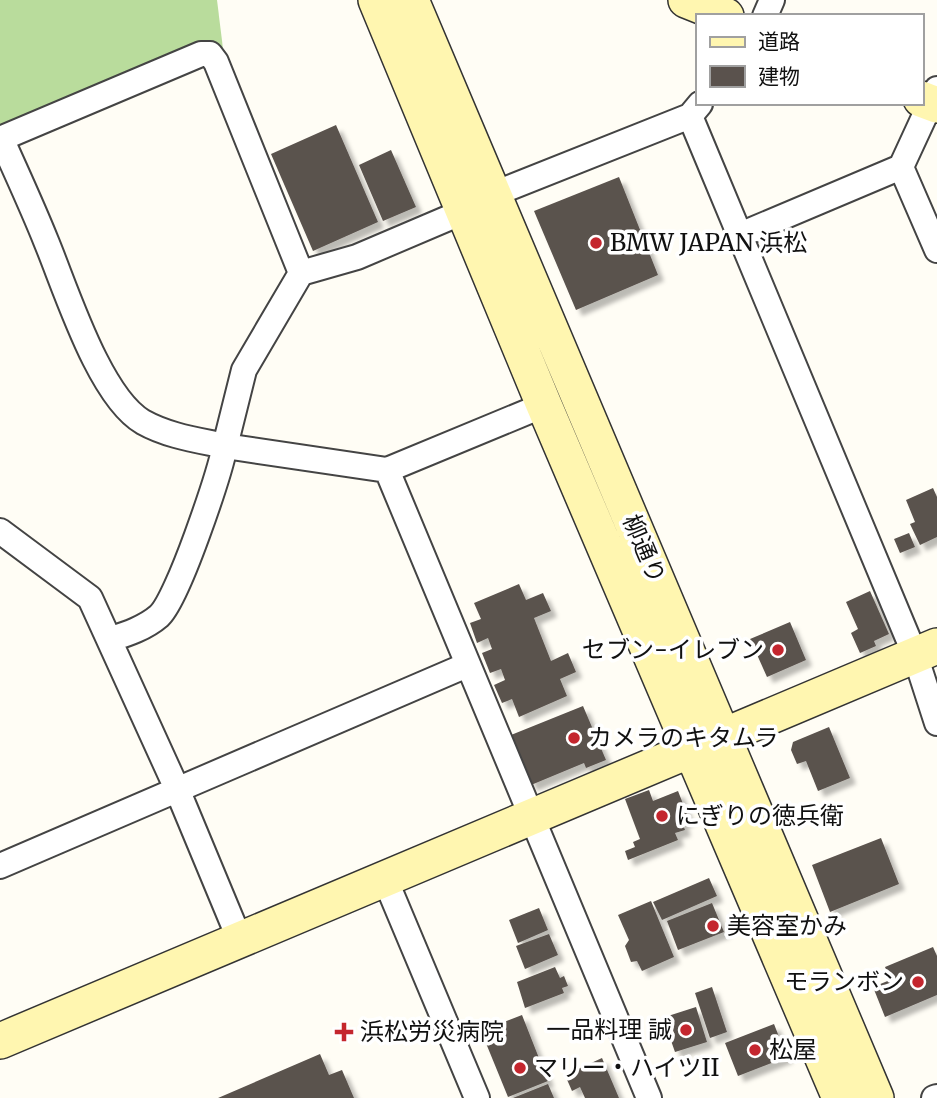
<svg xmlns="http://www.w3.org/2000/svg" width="937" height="1098" viewBox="0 0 937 1098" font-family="Merriweather,'Noto Sans JP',serif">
  <defs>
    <filter id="shadow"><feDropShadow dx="6" dy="6" stdDeviation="2" flood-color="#0004"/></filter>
  </defs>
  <rect width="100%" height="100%" fill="#fffdf5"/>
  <path fill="#b9dc9c" d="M0,0H217L224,57L0,128Z"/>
  <path fill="#5a524d" filter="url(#shadow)" d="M336,125L378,222L313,251L271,154Z
    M391,150L416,207L383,221L359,165Z
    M619,177L658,275L576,310L534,211Z
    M933,488L937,497V537L920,545L910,524L915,522L906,500Z
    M909,533L915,547L900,553L894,539Z
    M519,584L526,600L543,593L551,611L534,618L551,661L568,653L576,672L560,679L567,696L519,717L512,699L502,703L494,685L505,680L501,669L490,673L482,653L492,649L488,638L477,643L470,623L481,619L474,603Z
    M870,591L889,634L874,641L876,646L860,653L851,633L858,629L846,602Z
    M790,622L806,660L767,677L750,639Z
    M583,706L606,760L586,768L584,763L531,785L511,735Z
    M829,727L850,778L818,791L806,761L797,764L791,750L793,742Z
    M649,790L653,801L678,791L689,819L682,822L685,830L675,833L678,840L628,860L625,851L635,847L633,842L640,839L625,799Z
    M881,838L899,884L830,912L812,865Z
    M709,878L717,896L662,920L653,902Z
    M651,901L674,957L642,971L637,961L631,962L625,946L629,940L618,915Z
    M712,903L724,932L678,950L667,921Z
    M539,908L548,930L518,943L509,920Z
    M549,934L558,955L525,969L516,946Z
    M933,947L937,956V995L885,1017L873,987L890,980L885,967Z
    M555,967L560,978L564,976L568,986L562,988L564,993L525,1008L517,982Z
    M712,987L727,1032L710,1038L695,993Z
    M696,1007L707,1042L675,1052L669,1035L674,1033L668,1016Z
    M522,1015L548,1081L508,1097L481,1031Z
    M774,1024L787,1057L738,1076L725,1043Z
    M320,1054L329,1075L342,1070L354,1098H218Z
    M602,1058L619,1098H585L580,1087L572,1091L565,1075Z
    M548,1084L554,1098H513Z"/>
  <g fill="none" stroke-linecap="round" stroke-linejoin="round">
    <g stroke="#444" stroke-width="28">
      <path id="street" d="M765,16L772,0
        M937,89L901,167L937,250
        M690,116L915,655L937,723
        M1,138C16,172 32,206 46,241C66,289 99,396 143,422C168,436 197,440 225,446C219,475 178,599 159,616C145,628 127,634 111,639
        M0,139L201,54H210L216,62L301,273
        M494,194L690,116L700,104
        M465,211L357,257L301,273L244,370L225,446L387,470L544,405
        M740,235L901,167
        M387,470L649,1098
        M0,531L90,598L177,789L239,938
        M0,866L467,665
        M385,879L477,1098
        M934,1098L937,1097"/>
    </g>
    <g stroke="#333" stroke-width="38">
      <path id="secondary" d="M376,0L544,405L840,1098
        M411,0L876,1098
        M686,0L726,16
        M921,99L937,105
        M0,1041L937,646"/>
    </g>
    <use href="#street" stroke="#fff" stroke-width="24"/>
    <use href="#secondary" stroke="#fff6b0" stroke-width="35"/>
  </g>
  <g fill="#c4262e" stroke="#fff" stroke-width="2.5">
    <circle cx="596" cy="243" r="7"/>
    <circle cx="778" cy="650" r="7"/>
    <circle cx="574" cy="738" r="7"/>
    <circle cx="662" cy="816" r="7"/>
    <circle cx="713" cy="926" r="7"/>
    <circle cx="918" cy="982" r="7"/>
    <circle cx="686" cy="1030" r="7"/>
    <path d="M340.5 1021.5h7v7h7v7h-7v7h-7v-7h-7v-7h7z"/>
    <circle cx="755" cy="1050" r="7"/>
    <circle cx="520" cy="1068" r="7"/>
  </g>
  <g text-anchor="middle" stroke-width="7" stroke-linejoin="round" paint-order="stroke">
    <g font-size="24" fill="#111" stroke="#fff" text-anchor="start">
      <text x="610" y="251">BMW JAPAN 浜松</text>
      <text x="764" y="658" text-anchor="end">セブン-イレブン</text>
      <text x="588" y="746">カメラのキタムラ</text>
      <text x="676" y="824">にぎりの徳兵衛</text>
      <text x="727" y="934">美容室かみ</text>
      <text x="904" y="990" text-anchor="end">モランボン</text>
      <text x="672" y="1038" text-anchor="end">一品料理 誠</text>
      <text x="360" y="1040">浜松労災病院</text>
      <text x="769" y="1058">松屋</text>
      <text x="534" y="1076">マリー・ハイツII</text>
    </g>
    <g font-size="24" fill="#111" stroke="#fff">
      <text transform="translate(644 549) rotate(67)" y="8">柳通り</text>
    </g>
  </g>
  <rect x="696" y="14" width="228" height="91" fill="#ffffff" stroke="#a0a0a0" stroke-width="2"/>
  <rect x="710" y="37" width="35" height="10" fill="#fff6b0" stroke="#a0a0a0" stroke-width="2"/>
  <text x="758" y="49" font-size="21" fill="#111111">道路</text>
  <rect x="710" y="66" width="35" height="21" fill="#5a524d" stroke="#a0a0a0" stroke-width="2"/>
  <text x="758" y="84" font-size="21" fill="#111111">建物</text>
</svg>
